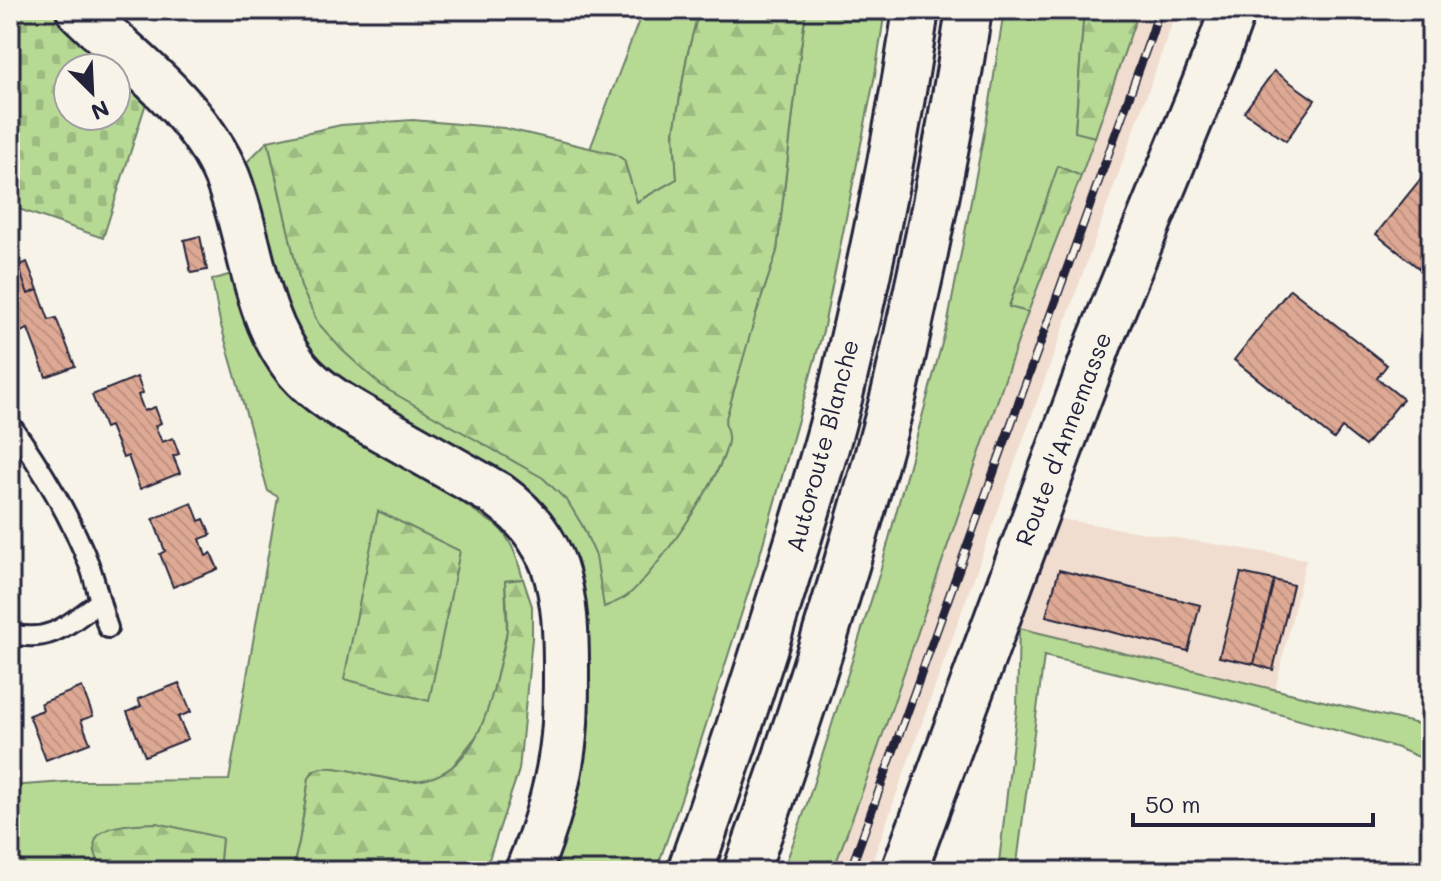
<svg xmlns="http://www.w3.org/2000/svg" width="1441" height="881" viewBox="0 0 1441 881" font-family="Mali,sans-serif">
  <defs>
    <pattern id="forest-firs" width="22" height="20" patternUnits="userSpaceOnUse" patternTransform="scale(2)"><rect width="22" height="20" fill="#b6da94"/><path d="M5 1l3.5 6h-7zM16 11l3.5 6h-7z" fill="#9cbb80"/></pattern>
    <pattern id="cemetery-stones" width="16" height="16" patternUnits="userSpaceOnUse" patternTransform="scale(2)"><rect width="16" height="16" fill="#b6da94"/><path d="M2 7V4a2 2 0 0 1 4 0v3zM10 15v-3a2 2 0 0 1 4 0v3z" fill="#9cbb80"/></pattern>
    <pattern id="building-back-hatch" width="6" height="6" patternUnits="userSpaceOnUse" patternTransform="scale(2)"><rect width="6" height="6" fill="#dea994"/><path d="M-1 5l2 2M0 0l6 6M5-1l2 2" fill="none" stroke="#be9180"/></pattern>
  </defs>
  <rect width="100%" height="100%" fill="#f7f3e8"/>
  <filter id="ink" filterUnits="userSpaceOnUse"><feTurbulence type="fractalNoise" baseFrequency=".0125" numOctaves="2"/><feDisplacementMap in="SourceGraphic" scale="16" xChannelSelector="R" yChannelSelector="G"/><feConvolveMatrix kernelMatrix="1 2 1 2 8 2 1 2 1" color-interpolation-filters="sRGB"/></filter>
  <g filter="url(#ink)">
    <path fill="#f0ddcf" d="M1139,10H1177L869,871H833L876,754L1020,333L1081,176Z
      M1060,519L1306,559L1275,690L1019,628Z"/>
    <path fill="#b6da94" stroke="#6c7e68" stroke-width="2" d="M643,10H699L687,56L674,132L677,179L636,202L590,149Z
      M806,10H885L875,75L823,331L757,565L696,756L656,871H551L560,850L571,808L580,587L324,368L308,349L288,314L275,261L244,165L268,141L287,225L756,314L777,251L799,62Z
      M1004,10H1084L1075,131L1095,137L1081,176L1058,167L1009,306L1028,312L876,754L833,871H783L806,807L880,572L948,321L990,102Z
      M235,273L388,452L497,526C513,541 517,558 523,579L505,581L507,631L491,702L481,730L452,767L442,774L426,780L405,782L335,768L313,771L309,778L299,843L292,871H219L222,838L98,860L127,871H10V786L79,781L229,780L278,497L268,491L220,322L212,280Z
      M1019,628L1431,727V762L1395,747L1219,697L1044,656L1016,871H998L1017,707Z"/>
    <path fill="url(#forest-firs)" stroke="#6c7e68" stroke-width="2" d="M699,10H806L799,62L777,251L756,314L725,422C726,428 729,435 728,441C723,476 655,574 627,596C620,601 611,604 604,607L596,556L582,525L568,502L543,478L383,387L342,350L318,323L301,287L268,141L341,125L413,120L504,128L615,154L624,160L637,202L677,179L674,132L687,56Z
      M1084,10H1139L1095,137L1075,132Z
      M1058,166L1081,176L1028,312L1009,307Z
      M378,511L460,551L429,701L344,679Z
      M523,579L532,606V638L519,770L485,871H292L299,843L309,778C311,774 313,771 317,769C326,766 339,769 348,770C373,775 401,786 427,779C475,767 490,708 499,666C502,654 506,642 507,630C508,614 506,597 505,581Z
      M157,823L222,838L219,871H127L98,860C80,822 134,824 157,823Z"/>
    <path fill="url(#cemetery-stones)" stroke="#6c7e68" stroke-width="2" d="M10,10H56L112,68H68V116H116V72L146,103L103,238L10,206Z"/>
    <path fill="url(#building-back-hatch)" stroke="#22223b" stroke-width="2" d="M1274,71L1315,100L1286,141L1244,112Z
      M1431,166V278L1376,234Z
      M200,236L207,270L191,273L184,240Z
      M27,262L38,290L28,294L18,266Z
      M18,266L28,294L38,290L49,320L56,318L75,366L46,377L28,329L10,336V269Z
      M1290,289L1387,365L1377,378L1403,399L1365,446L1342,428L1334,439L1234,360Z
      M137,377L143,393L138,395L144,411L155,407L161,423L155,426L162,442L173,438L179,454L173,456L180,473L140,489L128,456L123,458L110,426L105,428L92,395Z
      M192,503L199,521L204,519L211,535L200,539L206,556L211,553L218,569L173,587L160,554L165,551L153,519Z
      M1059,570L1200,605L1188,651L1046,616Z
      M1241,573L1274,580L1254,664L1219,657Z
      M1274,580L1293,585L1273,670L1254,664Z
      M179,683L191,712L178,717L188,739L145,756L127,712L141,706L138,699Z
      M82,687L93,716L81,720L90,743L46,760L29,715L43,710L41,703Z"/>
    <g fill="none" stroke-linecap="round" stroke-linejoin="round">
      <g stroke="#22223b" stroke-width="24">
        <path id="lane" d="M10,424C40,465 72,519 90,567C97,587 101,608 108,628
          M10,633C49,645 70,623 100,601"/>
      </g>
      <g stroke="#22223b" stroke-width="50">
        <path id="secondary" d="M79,10C131,61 198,107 227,177C252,239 253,316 298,370C321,397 356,414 387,432C424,453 461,474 498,495C523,513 543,537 554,566C565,599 566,634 566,669C566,687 566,705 565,723C562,773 547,825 528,871"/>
      </g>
      <g stroke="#22223b" stroke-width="50">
        <path id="primary" d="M904,871L1099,343L1217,54L1233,10"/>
      </g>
      <g stroke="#22223b" stroke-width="50">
        <path id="highway" d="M690,871C723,778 754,683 783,589C803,523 825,457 841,391C871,265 897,138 916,10
          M746,871C802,717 850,560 892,402C900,371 906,339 913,308C935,209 954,110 969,10"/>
      </g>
      <use href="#lane" stroke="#f7f3e8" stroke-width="18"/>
      <use href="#secondary" stroke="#f7f3e8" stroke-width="44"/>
      <use href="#primary" stroke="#f7f3e8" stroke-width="44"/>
      <use href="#highway" stroke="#f7f3e8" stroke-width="44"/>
      <g stroke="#22223b" stroke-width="9">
        <path id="rail" d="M850,871L1152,33L1159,10"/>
      </g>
      <use href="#rail" stroke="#f7f3e8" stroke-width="6" stroke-dasharray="18" stroke-linecap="butt"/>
    </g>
  </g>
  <g text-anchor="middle" stroke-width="6" stroke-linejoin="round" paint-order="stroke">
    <g font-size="24" fill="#22223b" stroke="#f7f3e8">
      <text transform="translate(1064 439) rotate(-69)" y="8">Route d'Annemasse</text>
      <text transform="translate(823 446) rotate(-75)" y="8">Autoroute Blanche</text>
    </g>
  </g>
  <rect width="1441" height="881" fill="none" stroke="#f7f3e8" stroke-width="40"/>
  <rect x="20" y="20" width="1401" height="841" fill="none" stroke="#22223b" stroke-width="3" filter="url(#ink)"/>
  <g transform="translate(92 92) rotate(156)"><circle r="38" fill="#f7f3e8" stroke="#a29fa3" stroke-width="2"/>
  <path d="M0-6L14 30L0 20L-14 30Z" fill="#22223b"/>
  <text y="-12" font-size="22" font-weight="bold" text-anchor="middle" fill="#22223b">N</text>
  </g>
  <path d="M1133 813v12h240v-12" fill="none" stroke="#22223b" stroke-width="4"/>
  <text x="1145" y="813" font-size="24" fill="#22223b" stroke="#f7f3e8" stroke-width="6" paint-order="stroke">50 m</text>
</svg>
